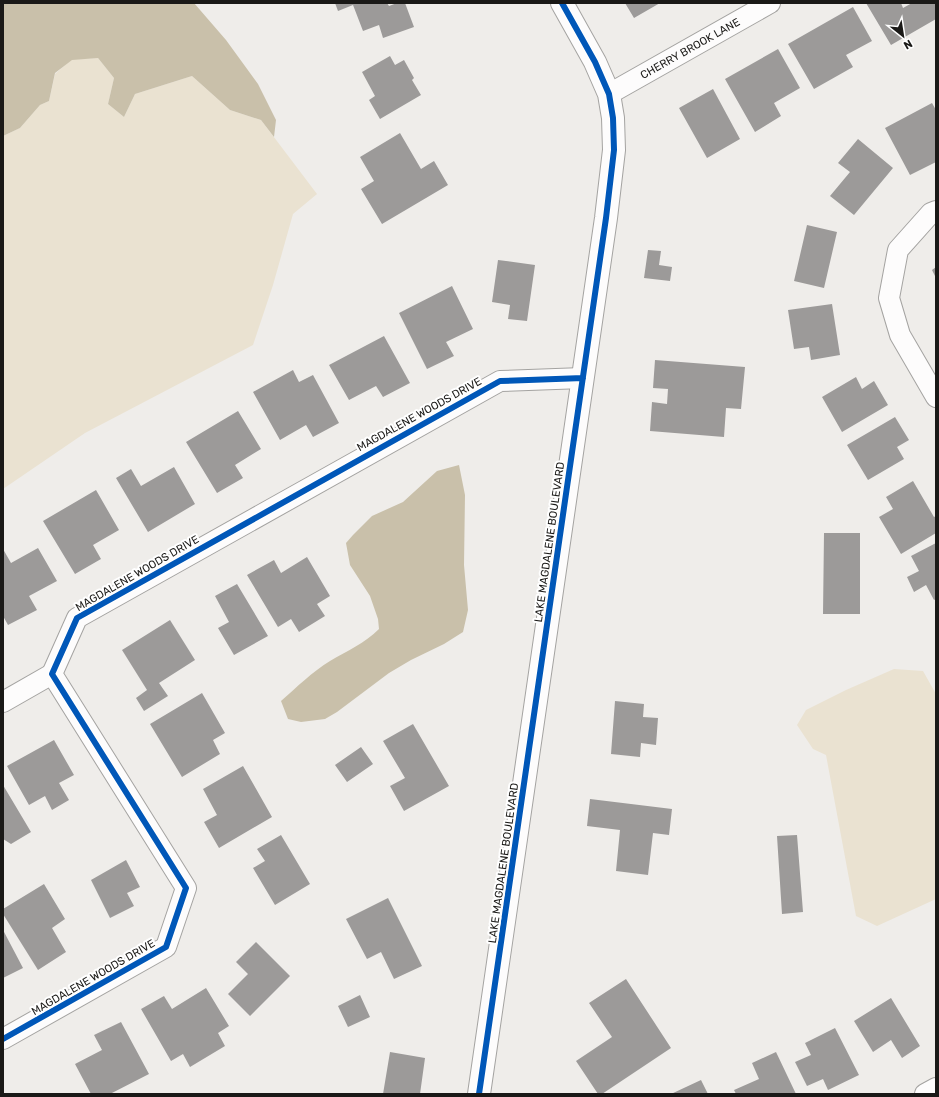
<svg xmlns="http://www.w3.org/2000/svg" width="939" height="1097" viewBox="0 0 939 1097" font-family="Rubik,sans-serif">
  <rect width="100%" height="100%" fill="#efedea"/>
  <path fill="#eae2d1" d="M98,58L114,78L108,104L124,117L135,94L192,76L230,110L261,120L317,194L293,214L273,285L253,345L85,433L3,489V136L20,128L40,105L49,101L55,74L72,59Z
    M894,669L923,671L936,694V899L877,926L856,916L826,755L813,749L797,725L806,710L846,690Z"/>
  <path fill="#c9c0aa" d="M3,3H194L226,40L258,84L276,120L274,137L261,120L230,110L192,76L135,94L124,117L108,104L114,78L98,58L72,60L55,73L49,101L40,105L20,128L3,136Z
    M459,465L465,495L464,565L468,610L463,632L444,644L411,660L389,673L337,712L325,719L301,722L288,719L281,701C297,687 312,672 330,661C347,651 365,643 379,629L378,619L370,596L350,565L346,543L353,535L372,516L403,502L437,471Z"/>
  <path fill="#9c9a99" d="M335,3H387L389,6L397,3H405L414,27L383,38L379,25L363,31L353,5L338,11Z
    M625,3H660L634,18Z
    M866,3H901L903,8L912,3H935L936,5V19L891,45Z
    M853,7L872,41L846,55L853,67L814,89L788,44Z
    M778,49L800,88L774,103L781,116L755,132L725,79Z
    M390,56L395,65L404,60L414,78L412,80L421,95L380,119L369,100L375,96L362,72Z
    M713,89L740,139L707,158L679,108Z
    M932,103L936,110V162L910,175L885,128Z
    M400,133L421,169L434,161L448,185L382,224L361,189L374,181L360,157Z
    M858,139L893,168L854,215L830,196L850,172L838,163Z
    M807,225L837,232L824,288L794,281Z
    M648,250L661,251L659,265L672,267L670,281L644,278Z
    M498,260L535,265L527,321L508,319L510,305L492,302Z
    M936,267V278L932,270Z
    M452,286L473,329L446,342L454,356L427,369L399,313Z
    M832,304L840,355L811,360L809,347L794,349L788,310Z
    M384,336L410,383L383,397L376,386L349,400L329,365Z
    M655,360L745,367L741,409L726,408L724,437L650,431L652,402L667,404L668,389L653,388Z
    M293,370L299,382L313,375L339,423L313,437L306,425L280,440L253,392Z
    M856,377L862,389L874,381L888,405L842,432L822,397Z
    M238,411L261,449L235,465L243,478L217,493L186,442Z
    M895,417L909,440L897,447L904,459L868,480L847,445Z
    M174,467L195,504L148,532L116,478L131,469L141,486Z
    M913,481L934,517L936,516V533L901,554L879,517L893,509L886,497Z
    M96,490L119,530L93,545L101,559L75,574L43,521Z
    M824,533H860V614H823Z
    M936,543V599L934,600L926,585L914,592L907,577L919,571L911,556Z
    M38,548L57,581L29,596L37,610L8,625L3,616V549L11,563Z
    M307,557L330,596L317,604L325,616L299,632L291,619L278,627L247,575L274,560L281,573Z
    M237,584L268,636L234,655L218,628L229,622L215,596Z
    M170,620L195,660L159,683L168,696L144,711L136,698L147,690L122,650Z
    M202,693L225,733L213,740L220,754L182,777L150,724Z
    M615,701L644,704L643,717L658,718L656,745L641,743L640,757L611,754Z
    M413,724L449,786L404,811L390,786L405,778L383,741Z
    M54,740L74,775L59,783L69,800L52,810L45,796L29,805L7,766Z
    M361,747L373,764L347,782L335,765Z
    M243,766L272,817L219,848L204,822L217,815L203,789Z
    M3,785L31,832L11,844L3,839Z
    M590,799L672,809L669,835L653,833L648,875L616,871L620,830L587,826Z
    M281,835L310,884L275,905L253,868L265,861L257,849Z
    M797,835L803,912L782,914L777,836Z
    M126,860L140,887L127,893L134,906L110,918L91,880Z
    M44,884L65,919L52,928L66,952L38,970L3,914V909Z
    M388,898L422,966L394,979L381,952L367,959L346,919Z
    M3,930L23,968L3,978Z
    M256,942L290,976L250,1016L228,994L248,974L236,962Z
    M626,979L671,1048L602,1094H598L576,1061L612,1037L589,1003Z
    M206,988L229,1026L218,1033L225,1046L190,1067L183,1054L171,1061L141,1009L164,996L172,1009Z
    M360,995L370,1017L348,1027L338,1006Z
    M891,998L920,1046L902,1058L891,1040L873,1052L854,1021Z
    M121,1022L149,1074L110,1094H91L75,1064L102,1050L94,1035Z
    M835,1028L859,1075L828,1090L823,1079L807,1086L795,1062L811,1055L805,1043Z
    M390,1052L425,1058L420,1094H383Z
    M776,1052L796,1094H736L734,1090L759,1079L752,1063Z
    M701,1080L708,1094H671Z"/>
  <g fill="none" stroke-linecap="round" stroke-linejoin="round">
    <g stroke="#a4a3a1" stroke-width="22">
      <g id="minor">
        <path id="s1" d="M609,94L770,3"/>
        <path d="M936,211L931,213L898,250L889,298L900,335L936,397"/>
        <path d="M3,702L52,674"/>
        <path d="M3,1039L166,947L186,888L52,674L77,618L500,381L583,378"/>
        <path d="M925,1094L936,1088"/>
      </g>
    </g>
    <g stroke="#a4a3a1" stroke-width="24">
      <path id="tertiary" d="M479,1094L606,218L614,150L613,118L609,94L595,62L562,3"/>
    </g>
    <use href="#minor" stroke="#fdfcfc" stroke-width="20"/>
    <use href="#tertiary" stroke="#fdfcfc" stroke-width="22"/>
    <g stroke="#fff" stroke-width="8">
      <path id="cycleway" d="M3,1039L166,947L186,888L52,674L77,618L500,381L583,378
        M479,1094L606,218L614,150L613,118L609,94L595,62L562,3"/>
    </g>
    <use href="#cycleway" stroke="#0057b8" stroke-width="6"/>
  </g>
  <g text-anchor="middle" stroke-width="4" stroke-linejoin="round" paint-order="stroke">
    <g font-size="11" fill="#1a1917" stroke="#fff">
      <text dy="4" stroke="none"><textPath href="#s1" startOffset="93">CHERRY BROOK LANE</textPath></text>
      <text transform="translate(419 414) rotate(-29)" y="4">MAGDALENE WOODS DRIVE</text>
      <text transform="translate(549 542) rotate(-82)" y="4">LAKE MAGDALENE BOULEVARD</text>
      <text transform="translate(137 573) rotate(-30)" y="4">MAGDALENE WOODS DRIVE</text>
      <text transform="translate(503 863) rotate(-82)" y="4">LAKE MAGDALENE BOULEVARD</text>
      <text transform="translate(93 977) rotate(-30)" y="4">MAGDALENE WOODS DRIVE</text>
    </g>
  </g>
  <rect width="939" height="1097" fill="none" stroke="#1a1917" stroke-width="8"/>
  <g transform="translate(903 36) rotate(150)" stroke="#ffffff" stroke-width="3" paint-order="stroke">
  <path d="M0-3L7 15L0 10L-7 15Z" fill="#1a1917"/>
  <text y="-6" font-size="11" font-weight="bold" text-anchor="middle" fill="#1a1917">N</text>
  </g>
</svg>
